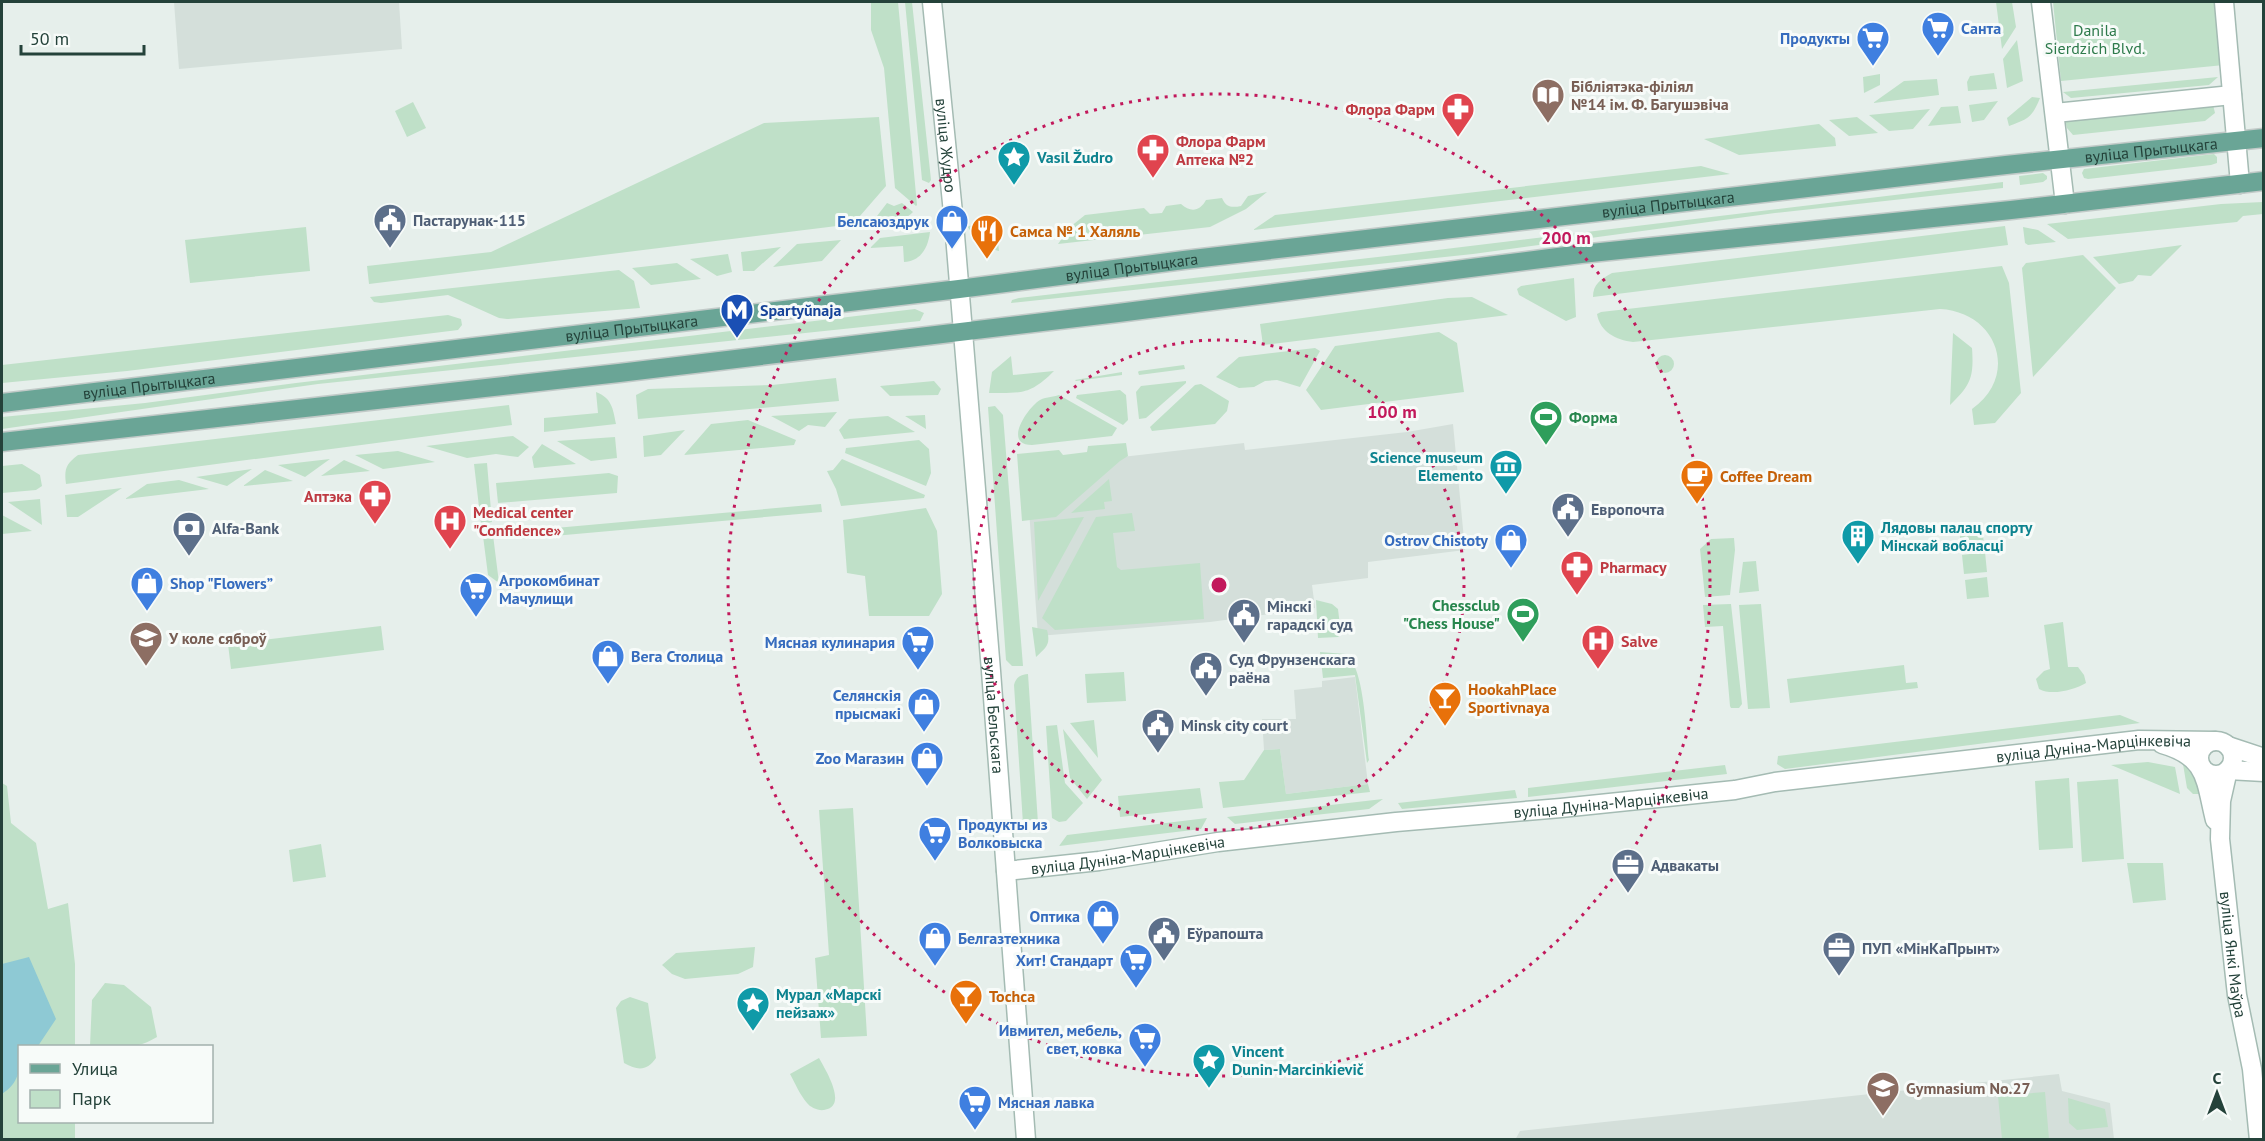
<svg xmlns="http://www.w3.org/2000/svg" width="2265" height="1141" viewBox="0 0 2265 1141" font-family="'PT Sans',sans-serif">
  <rect width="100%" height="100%" fill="#e6efeb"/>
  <path fill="#d4dfda" d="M174,2H399L402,49L179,69Z
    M1453,424L1465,550L1368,562V578L1312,585L1315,608L1210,622L1038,636L1026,468L1244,443L1245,450L1407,432Z
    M1355,677L1368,784L1286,794L1280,749L1264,750L1262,719H1296L1294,690L1322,687V681Z
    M2059,1074L2062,1091L2110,1103L2114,1139L1515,1140L1520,1131Z"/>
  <path fill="#bfe0c8" d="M871,2H898L917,205L916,206L895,188L884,68L871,30Z
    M905,2H912L931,180L929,183L922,180Z
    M1996,2H2012L2016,27L2002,49Z
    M2053,2H2217L2224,65L2061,81Z
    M2017,40L2023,81L2007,88L2003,59Z
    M1994,73L1997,89L1968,91L1967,82L1970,76Z
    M1880,74V85L1864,93L1863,77Z
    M2218,77L2209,85L2071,98L2063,92Z
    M1937,79L1939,95L1873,103L1904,81Z
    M2032,97L2040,98C2032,118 2028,119 2009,126L2007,118Z
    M1998,101L1984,120L1972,122L1969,105Z
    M413,102L426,128L407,137L395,111Z
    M2213,105L2215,113L2205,121L2073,135L2067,128L2065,120Z
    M1958,106L1961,123L1928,126L1941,107Z
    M1930,109L1913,129L1889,131L1869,115Z
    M879,117L886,186L853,224L369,284L367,266L491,252L764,123Z
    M1857,117L1878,133L1849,136L1829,120Z
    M1819,124L1835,138L1836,146L1739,155L1704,139Z
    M2214,154L2217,157V163L2211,165L2088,179L2084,178L2082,173L2084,169Z
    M1701,166L1730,174L1253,230L1275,215Z
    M2043,173L2047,176V179L2043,182L2020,185L2019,176Z
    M2003,182V188L1775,213L1473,254L1011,303L1012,300L1019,298L1404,254Z
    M1267,192L1246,209L1210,227L1058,244L1070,227L1085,215L1144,208L1150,214L1162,213L1166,206L1181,204C1191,213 1200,211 1206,200L1222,198C1226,207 1231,208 1241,206L1248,196Z
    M2263,202V214L2243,216L2237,222L2068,239L2047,224L2221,204Z
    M887,203L894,206L902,203L913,212C902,223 890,224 877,216Z
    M996,224L999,251L981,246L967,226Z
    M2005,226L2008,245L1593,297C1593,284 1601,279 1612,273Z
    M306,227L310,271L190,283L185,240Z
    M2023,227L2038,230L2056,242L2028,245L2025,243Z
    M930,232C928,248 921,261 904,262L903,246L870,248L880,238Z
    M841,240L822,261L773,267L797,244Z
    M2182,245L2151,276L2138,275L2133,281L2119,284L2093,257Z
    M781,247L754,271H743L741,252Z
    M728,254L732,272L717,276L690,259Z
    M2083,255L2116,288L2033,377L2022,268L2026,263Z
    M677,263L701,279L651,285L632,268Z
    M2002,266L2009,283L2021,393L1995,423L1974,425L1972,409C2020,375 1997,312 1940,309L1633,342C1616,340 1600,332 1597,314L1601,312Z
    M619,270L634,281L640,308L507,319L499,318L448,295L381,303L374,302L370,297Z
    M1574,278L1576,317L1566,321L1519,295L1517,289L1521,286Z
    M1472,297L1508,315L1263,345L1260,324L1448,298Z
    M915,309L924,313L920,321L318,384L2,429V417L145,403L296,383Z
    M448,315L461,319L462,325L458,330L127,371L2,383V365Z
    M1439,332L1457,343L1464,392L1321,410L1306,390L1335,346Z
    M1953,333L1972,348C1974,377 1971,385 1950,405Z
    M1315,348L1320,351L1300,387L1277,380L1265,381L1254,387L1239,388L1216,377L1239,357Z
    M1656 364a9 9 0 1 1 18 0a9 9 0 1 1-18 0Z
    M1011,356L1013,375L1054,371C1030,395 1022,393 989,393L992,372Z
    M1184,365L1185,369L1139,375L1138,372L1139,371Z
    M1122,372V375L1076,381L1075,380Z
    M836,378L839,401L638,419L636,395L648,389L772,385Z
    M934,381L941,389L938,395L890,396L880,386Z
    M1186,381V383L1146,418L1139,419L1136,392L1141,386Z
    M1201,384L1229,401L1227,411L1215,424L1152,431L1150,427L1195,385Z
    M1120,390L1126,395L1128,420L1123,425L1076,398L1077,395Z
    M596,392C612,398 613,409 616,424L544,432V418L598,413Z
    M1059,395L1117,428L1112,436L1032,445C1002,445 1028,407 1040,400C1045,397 1053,397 1059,395Z
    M509,405L512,425L66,484C64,469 66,464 78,455Z
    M995,406L1003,415L1023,666H1012L1006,660L988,407Z
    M837,412L825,427L808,425L799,431L771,416Z
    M925,415L926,429L905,416Z
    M888,416L915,432L844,439L839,430L849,419Z
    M748,420L796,440L794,445L684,455L711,424Z
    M685,430L661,455L644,457L643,436Z
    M513,436L529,447L518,457L496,454L467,458L426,446Z
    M615,437L617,458L591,461L557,441Z
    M919,440L929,449L931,473L926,486L845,453L846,448Z
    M1126,443L1128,456L1120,461L1056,517L1022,521L1017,454L1059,450L1063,455L1087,452L1088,446Z
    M542,444L576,464L534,468L532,457Z
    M398,451L435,462L383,469L355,455Z
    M330,459L305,477L278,465Z
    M842,459L925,495L924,498L841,506L836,489L827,471L833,470Z
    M344,460L370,471L321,476Z
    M487,463L492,522L481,524L474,464Z
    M22,464L40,475L42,486L36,490L2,493V466Z
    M252,469L227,486L196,477Z
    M265,470L293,481L243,486Z
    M609,473L618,476L617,493L498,503L496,483Z
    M1109,479L1112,501L1104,502L1105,509L1071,513Z
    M179,480L209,489L125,499L147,484Z
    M122,488L78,517H67L65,495Z
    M40,499L42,525L8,502Z
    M821,504L822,512L520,539L522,531Z
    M926,508L937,531L942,594L929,616H869L865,576L847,573L843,520Z
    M1132,513L1135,531L1113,533L1117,567L1121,570L1200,563L1204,619L1055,630L1042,618L1096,517Z
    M2,515L32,531L2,534Z
    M1084,517L1038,601L1034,522Z
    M1982,525L1984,545L1961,547L1959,527Z
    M493,535L499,583L488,575L483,536Z
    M1734,538L1735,550L1730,595L1705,597L1700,549L1711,539Z
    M1985,552L1987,572L1964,574L1962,555Z
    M1756,561L1759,591L1739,593L1743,562Z
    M1987,577L1989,597L1967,599L1965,580Z
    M1316,600L1332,604L1338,609L1341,634L1338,637L1318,638Z
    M1731,604L1742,704L1739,708H1731L1730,706L1723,626L1705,627L1703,605Z
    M1761,604L1770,708L1748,709L1739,605Z
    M2063,622L2068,667H2078L2084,675L2086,683C2074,690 2052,696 2039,689L2036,679L2044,671L2050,669L2044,625Z
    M381,626L384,650L231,669L228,644Z
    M1032,627L1047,630C1051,645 1046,647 1036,657Z
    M1320,652L1346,654C1365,668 1366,736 1369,760L1367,763L1355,675L1323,678Z
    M1904,665L1906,683L1917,682L1918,688L1790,703L1787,679Z
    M1124,672L1126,701L1087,703L1085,674Z
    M1028,674L1038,823L1023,824L1014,685C1016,678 1019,675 1028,674Z
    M2120,715L2140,723L1785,769L1777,764L1778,756Z
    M1094,720L1098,758L1070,723Z
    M1057,725L1065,783L1083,803L1066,821L1059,822L1052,818L1046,726Z
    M1063,729L1102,780L1087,799L1070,778Z
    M1280,749L1286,794L1368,784L1370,792L1223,808L1219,782L1244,780L1264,750Z
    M2148,762L2175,767L2180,794L2111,765Z
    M2183,764L2197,777L2202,794H2193L2187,788Z
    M1725,765L1727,774L1528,797V788Z
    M2069,778L2073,848L2039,850L2035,781Z
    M2118,779L2124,859L2082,862L2077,782Z
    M2,783L7,786L11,823L36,843L48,909L68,903L75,964V1046H20V1122H75V1139L2,1140Z
    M1200,788L1203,808L1120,817L1118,796Z
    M1515,790L1517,798L1402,809L1398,803Z
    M1383,799L1369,809L1235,824L1227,817Z
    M853,808L867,1036L821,1038L815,958L829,955L819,810Z
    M1207,818L1201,829L1059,846L1067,835Z
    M321,844L326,877L293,882L289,850Z
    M2127,863H2163L2166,900L2133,903Z
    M755,947L753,967L738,974L685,979L672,974L662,965L676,953Z
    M105,983L124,985L151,1007L157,1037C134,1051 116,1047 90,1046L92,1000Z
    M630,997L648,1003L656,1058C647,1071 638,1071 624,1063L616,1008L621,1001Z
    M819,1058C825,1069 849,1107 824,1110C818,1111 810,1107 807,1103C800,1095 795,1083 790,1074Z
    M2045,1092L2049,1139H2002L1998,1096Z
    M2068,1098L2105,1109L2108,1127L2077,1130L2069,1123Z"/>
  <path fill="#8ec9d4" d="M29,957L56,1019L38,1046H20C20,1067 21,1082 2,1094V964Z"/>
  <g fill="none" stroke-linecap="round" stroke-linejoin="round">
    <g stroke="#a4bbb3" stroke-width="21">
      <g id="secondary">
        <path id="s1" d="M932,2L954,223L991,671L1026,1140"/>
        <path d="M2041,2L2065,204"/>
        <path d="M2224,2L2240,184"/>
        <path d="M2055,113L2232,95"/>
        <circle cx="2216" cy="758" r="17"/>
        <path d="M2162,744C2208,757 2205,780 2215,820"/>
        <path d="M2228,746L2264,758"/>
        <path id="s2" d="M2228,770L2221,801L2220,839L2237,995L2252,1069L2259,1140"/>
        <path d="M2228,770L2264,772"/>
        <path id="s3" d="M1006,871L1099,861L1218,842L1396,822L1561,808L1735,790L1775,782L2139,740L2215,741"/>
      </g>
    </g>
    <g stroke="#c2cac8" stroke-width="21">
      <g id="primary">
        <path id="s4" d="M2,403L959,289L1184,260L2006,165L2264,138"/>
        <path d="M2,442L619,373L1118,313L1581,254L2011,210L2264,181"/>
      </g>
    </g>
    <use href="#secondary" stroke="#fff" stroke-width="18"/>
    <use href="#primary" stroke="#6aa596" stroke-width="18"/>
  </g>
  <g fill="none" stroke="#c2185b" stroke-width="3" stroke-dasharray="3 6">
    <circle cx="1219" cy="585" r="245"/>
    <circle cx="1219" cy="585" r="491"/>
  </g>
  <defs>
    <g id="supermarket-pin" transform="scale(1.725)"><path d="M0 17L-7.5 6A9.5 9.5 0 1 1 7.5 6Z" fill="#3f7fe0" stroke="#f7fbf9"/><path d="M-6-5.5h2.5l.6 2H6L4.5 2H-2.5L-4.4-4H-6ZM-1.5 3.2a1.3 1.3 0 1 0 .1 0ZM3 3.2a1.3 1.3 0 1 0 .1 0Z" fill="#fff"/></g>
    <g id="library-pin" transform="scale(1.725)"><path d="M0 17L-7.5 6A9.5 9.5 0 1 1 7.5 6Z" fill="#8d6e63" stroke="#f7fbf9"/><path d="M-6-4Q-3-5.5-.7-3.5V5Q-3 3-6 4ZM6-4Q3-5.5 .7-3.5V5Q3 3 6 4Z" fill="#fff"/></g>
    <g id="pharmacy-pin" transform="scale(1.725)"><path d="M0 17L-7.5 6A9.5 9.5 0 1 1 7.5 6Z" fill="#e0444e" stroke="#f7fbf9"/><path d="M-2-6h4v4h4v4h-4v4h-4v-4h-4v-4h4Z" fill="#fff"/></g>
    <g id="sight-pin" transform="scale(1.725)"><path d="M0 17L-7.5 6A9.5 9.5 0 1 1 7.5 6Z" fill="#0f9aa8" stroke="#f7fbf9"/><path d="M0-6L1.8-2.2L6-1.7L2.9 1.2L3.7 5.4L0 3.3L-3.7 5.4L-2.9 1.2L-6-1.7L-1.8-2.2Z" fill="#fff"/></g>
    <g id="civic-pin" transform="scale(1.725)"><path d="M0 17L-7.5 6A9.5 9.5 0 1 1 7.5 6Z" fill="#5c6f8a" stroke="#f7fbf9"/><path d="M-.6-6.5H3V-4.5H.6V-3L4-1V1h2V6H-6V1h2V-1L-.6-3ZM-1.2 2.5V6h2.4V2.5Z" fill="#fff"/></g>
    <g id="shop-pin" transform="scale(1.725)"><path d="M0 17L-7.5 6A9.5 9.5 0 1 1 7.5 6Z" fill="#3f7fe0" stroke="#f7fbf9"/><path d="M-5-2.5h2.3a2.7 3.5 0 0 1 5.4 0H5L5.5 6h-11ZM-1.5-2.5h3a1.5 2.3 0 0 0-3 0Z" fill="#fff"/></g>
    <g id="restaurant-pin" transform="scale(1.725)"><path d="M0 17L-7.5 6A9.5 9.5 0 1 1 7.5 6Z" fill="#e8710a" stroke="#f7fbf9"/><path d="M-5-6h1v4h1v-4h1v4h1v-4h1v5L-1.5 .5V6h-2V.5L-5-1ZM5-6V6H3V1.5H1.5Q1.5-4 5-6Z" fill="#fff"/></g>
    <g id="metro-pin" transform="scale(1.725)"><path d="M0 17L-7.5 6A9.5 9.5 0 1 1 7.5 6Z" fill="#1a4fb4" stroke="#f7fbf9"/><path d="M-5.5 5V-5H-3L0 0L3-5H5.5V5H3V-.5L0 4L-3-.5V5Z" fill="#fff"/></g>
    <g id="stadium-pin" transform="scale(1.725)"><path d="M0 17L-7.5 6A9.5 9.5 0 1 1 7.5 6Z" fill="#2e9e5b" stroke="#f7fbf9"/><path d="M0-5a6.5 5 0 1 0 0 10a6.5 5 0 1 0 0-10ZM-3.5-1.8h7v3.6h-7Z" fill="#fff"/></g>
    <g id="museum-pin" transform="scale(1.725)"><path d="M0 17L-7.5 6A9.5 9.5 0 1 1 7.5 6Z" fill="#0f9aa8" stroke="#f7fbf9"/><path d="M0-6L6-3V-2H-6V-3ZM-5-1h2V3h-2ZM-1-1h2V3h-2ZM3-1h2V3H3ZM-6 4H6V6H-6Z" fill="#fff"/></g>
    <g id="cafe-pin" transform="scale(1.725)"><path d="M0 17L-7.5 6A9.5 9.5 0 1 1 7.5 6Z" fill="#e8710a" stroke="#f7fbf9"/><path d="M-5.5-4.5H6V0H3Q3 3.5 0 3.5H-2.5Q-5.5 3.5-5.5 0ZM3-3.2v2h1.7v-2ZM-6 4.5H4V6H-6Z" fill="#fff"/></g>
    <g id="hospital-pin" transform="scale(1.725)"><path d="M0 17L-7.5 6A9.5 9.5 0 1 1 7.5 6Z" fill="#e0444e" stroke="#f7fbf9"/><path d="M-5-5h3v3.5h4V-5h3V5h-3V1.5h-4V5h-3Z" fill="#fff"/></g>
    <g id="bank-pin" transform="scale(1.725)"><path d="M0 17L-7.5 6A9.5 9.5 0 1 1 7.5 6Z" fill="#5c6f8a" stroke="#f7fbf9"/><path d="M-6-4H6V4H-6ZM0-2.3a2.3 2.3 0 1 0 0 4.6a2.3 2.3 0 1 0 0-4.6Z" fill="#fff"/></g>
    <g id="building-pin" transform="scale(1.725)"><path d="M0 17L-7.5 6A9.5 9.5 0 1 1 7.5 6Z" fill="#0f9aa8" stroke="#f7fbf9"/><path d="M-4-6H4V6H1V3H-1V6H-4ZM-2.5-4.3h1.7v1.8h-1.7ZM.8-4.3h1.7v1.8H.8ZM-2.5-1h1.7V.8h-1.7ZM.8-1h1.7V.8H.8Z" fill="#fff"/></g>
    <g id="school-pin" transform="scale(1.725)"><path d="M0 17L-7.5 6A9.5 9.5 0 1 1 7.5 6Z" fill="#8d6e63" stroke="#f7fbf9"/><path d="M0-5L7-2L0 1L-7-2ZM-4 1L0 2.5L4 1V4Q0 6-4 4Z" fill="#fff"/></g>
    <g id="bar-pin" transform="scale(1.725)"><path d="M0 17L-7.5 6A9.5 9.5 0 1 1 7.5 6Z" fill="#e8710a" stroke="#f7fbf9"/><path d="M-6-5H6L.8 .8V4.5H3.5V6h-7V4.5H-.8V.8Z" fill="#fff"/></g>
    <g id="office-pin" transform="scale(1.725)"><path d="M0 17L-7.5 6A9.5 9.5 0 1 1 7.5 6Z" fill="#5c6f8a" stroke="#f7fbf9"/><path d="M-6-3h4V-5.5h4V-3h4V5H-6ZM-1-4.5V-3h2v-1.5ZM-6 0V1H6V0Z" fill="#fff"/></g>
  </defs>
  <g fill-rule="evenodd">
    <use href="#supermarket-pin" x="1938" y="28"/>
    <use href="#supermarket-pin" x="1873" y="38"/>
    <use href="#library-pin" x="1548" y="95"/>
    <use href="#pharmacy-pin" x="1458" y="109"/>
    <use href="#pharmacy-pin" x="1153" y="150"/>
    <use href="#sight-pin" x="1014" y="157"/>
    <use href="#civic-pin" x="390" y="220"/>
    <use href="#shop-pin" x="952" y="221"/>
    <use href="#restaurant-pin" x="987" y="231"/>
    <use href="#metro-pin" x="737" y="310"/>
    <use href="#stadium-pin" x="1546" y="417"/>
    <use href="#museum-pin" x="1506" y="466"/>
    <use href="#cafe-pin" x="1697" y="476"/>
    <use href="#pharmacy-pin" x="375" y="496"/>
    <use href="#civic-pin" x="1568" y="509"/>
    <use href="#hospital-pin" x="450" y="521"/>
    <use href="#bank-pin" x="189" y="528"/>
    <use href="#building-pin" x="1858" y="536"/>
    <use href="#shop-pin" x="1511" y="540"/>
    <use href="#pharmacy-pin" x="1577" y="567"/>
    <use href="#shop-pin" x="147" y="583"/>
    <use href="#supermarket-pin" x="476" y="589"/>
    <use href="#stadium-pin" x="1523" y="614"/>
    <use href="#civic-pin" x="1244" y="615"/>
    <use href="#school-pin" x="146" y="638"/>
    <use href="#hospital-pin" x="1598" y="641"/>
    <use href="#supermarket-pin" x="918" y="642"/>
    <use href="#shop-pin" x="608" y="656"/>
    <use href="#civic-pin" x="1206" y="668"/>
    <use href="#bar-pin" x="1445" y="698"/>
    <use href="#shop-pin" x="924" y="704"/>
    <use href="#civic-pin" x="1158" y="725"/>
    <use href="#shop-pin" x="927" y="758"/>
    <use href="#supermarket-pin" x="935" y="833"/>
    <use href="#office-pin" x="1628" y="865"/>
    <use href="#shop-pin" x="1103" y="916"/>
    <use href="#civic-pin" x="1164" y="933"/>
    <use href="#shop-pin" x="935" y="938"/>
    <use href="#office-pin" x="1839" y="948"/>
    <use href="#supermarket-pin" x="1136" y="960"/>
    <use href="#bar-pin" x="966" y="996"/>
    <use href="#sight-pin" x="753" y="1003"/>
    <use href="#supermarket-pin" x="1145" y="1039"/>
    <use href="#sight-pin" x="1209" y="1060"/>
    <use href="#school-pin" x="1883" y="1088"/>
    <use href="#supermarket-pin" x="975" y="1102"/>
  </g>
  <g text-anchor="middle" stroke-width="6" stroke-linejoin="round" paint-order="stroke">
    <g font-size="16" font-weight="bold" fill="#366cbe" stroke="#f7fbf9" text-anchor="end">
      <text x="1961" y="34" text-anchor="start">Санта</text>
      <text x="1850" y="44">Продукты</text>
      <text x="929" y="227">Белсаюздрук</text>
      <text x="1488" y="546">Ostrov Chistoty</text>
      <text x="499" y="586" text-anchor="start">Агрокомбинат<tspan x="499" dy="18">Мачулищи</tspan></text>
      <text x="170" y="589" text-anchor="start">Shop "Flowers”</text>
      <text x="895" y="648">Мясная кулинария</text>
      <text x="631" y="662" text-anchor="start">Вега Столица</text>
      <text x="901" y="701">Селянскiя<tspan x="901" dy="18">прысмакi</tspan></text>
      <text x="904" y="764">Zoo Магазин</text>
      <text x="958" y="830" text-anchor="start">Продукты из<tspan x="958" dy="18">Волковыска</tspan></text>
      <text x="1080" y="922">Оптика</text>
      <text x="958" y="944" text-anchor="start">Белгазтехника</text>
      <text x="1113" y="966">Хит! Стандарт</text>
      <text x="1122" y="1036">Ивмител, мебель,<tspan x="1122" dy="18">свет, ковка</tspan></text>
      <text x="998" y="1108" text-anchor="start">Мясная лавка</text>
    </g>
    <g font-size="16" fill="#2d7a4b" stroke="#f7fbf9">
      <text x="2095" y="36">Danila<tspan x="2095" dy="18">Sierdzich Blvd.</tspan></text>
    </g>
    <g font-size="16" font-weight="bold" fill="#785e54" stroke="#f7fbf9" text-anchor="start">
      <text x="1571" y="92">Бібліятэка-філіял<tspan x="1571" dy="18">№14 ім. Ф. Багушэвіча</tspan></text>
      <text x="169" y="644">У коле сяброў</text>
      <text x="1906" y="1094">Gymnasium No.27</text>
    </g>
    <g font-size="16" font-weight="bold" fill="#be3a42" stroke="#f7fbf9" text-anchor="start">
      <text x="1435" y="115" text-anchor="end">Флора Фарм</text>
      <text x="1176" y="147">Флора Фарм<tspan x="1176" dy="18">Аптека №2</tspan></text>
      <text x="352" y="502" text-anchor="end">Аптэка</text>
      <text x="473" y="518">Medical center<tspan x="473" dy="18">"Confidence»</tspan></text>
      <text x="1600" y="573">Pharmacy</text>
      <text x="1621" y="647">Salve</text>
    </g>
    <g font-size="16" fill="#24423a" stroke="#f7fbf9">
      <text dy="6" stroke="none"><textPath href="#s1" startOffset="144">вуліца Жудро</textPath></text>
      <text dy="6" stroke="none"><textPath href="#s4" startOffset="2164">вуліца Прытыцкага</textPath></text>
      <text dy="6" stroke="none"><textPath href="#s4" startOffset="1678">вуліца Прытыцкага</textPath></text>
      <text dy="6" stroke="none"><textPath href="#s4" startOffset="1138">вуліца Прытыцкага</textPath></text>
      <text dy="6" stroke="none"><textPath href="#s4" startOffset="634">вуліца Прытыцкага</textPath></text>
      <text dy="6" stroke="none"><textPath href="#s4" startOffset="148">вуліца Прытыцкага</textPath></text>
      <text dy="6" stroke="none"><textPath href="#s1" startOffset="716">вуліца Бельскага</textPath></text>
      <text dy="6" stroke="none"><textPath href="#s3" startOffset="1095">вуліца Дуніна-Марцінкевіча</textPath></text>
      <text dy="6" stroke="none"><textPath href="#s3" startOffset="609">вуліца Дуніна-Марцінкевіча</textPath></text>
      <text dy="6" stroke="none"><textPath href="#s3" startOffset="123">вуліца Дуніна-Марцінкевіча</textPath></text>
      <text dy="6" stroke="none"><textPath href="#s2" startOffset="186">вуліца Янкі Маўра</textPath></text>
    </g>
    <g font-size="16" font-weight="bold" fill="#0d838f" stroke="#f7fbf9" text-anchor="start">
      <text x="1037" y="163">Vasil Žudro</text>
      <text x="1483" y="463" text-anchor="end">Science museum<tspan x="1483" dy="18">Elemento</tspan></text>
      <text x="1881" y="533">Лядовы палац спорту<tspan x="1881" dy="18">Мінскай вобласці</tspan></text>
      <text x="776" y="1000">Мурал «Марскі<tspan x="776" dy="18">пейзаж»</tspan></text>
      <text x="1232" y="1057">Vincent<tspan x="1232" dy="18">Dunin-Marcinkievič</tspan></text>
    </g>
    <g font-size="16" font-weight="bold" fill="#4e5e75" stroke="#f7fbf9" text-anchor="start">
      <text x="413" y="226">Пастарунак-115</text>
      <text x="1591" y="515">Европочта</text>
      <text x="212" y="534">Alfa-Bank</text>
      <text x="1267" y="612">Мінскі<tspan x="1267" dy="18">гарадскі суд</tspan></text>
      <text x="1229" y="665">Суд Фрунзенскага<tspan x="1229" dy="18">раёна</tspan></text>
      <text x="1181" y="731">Minsk city court</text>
      <text x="1651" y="871">Адвакаты</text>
      <text x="1187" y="939">Еўрапошта</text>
      <text x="1862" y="954">ПУП «МінКаПрынт»</text>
    </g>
    <g font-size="16" font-weight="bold" fill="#c56008" stroke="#f7fbf9" text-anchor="start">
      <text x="1010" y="237">Самса № 1 Халяль</text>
      <text x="1720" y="482">Coffee Dream</text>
      <text x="1468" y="695">HookahPlace<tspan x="1468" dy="18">Sportivnaya</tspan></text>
      <text x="989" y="1002">Tochca</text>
    </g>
    <g font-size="16" font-weight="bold" fill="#164399" stroke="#f7fbf9" text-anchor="start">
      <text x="760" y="316">Spartyŭnaja</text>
    </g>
    <g font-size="16" font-weight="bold" fill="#27864d" stroke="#f7fbf9" text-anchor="start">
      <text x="1569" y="423">Форма</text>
      <text x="1500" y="611" text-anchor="end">Chessclub<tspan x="1500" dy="18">"Chess House"</tspan></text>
    </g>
  </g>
  <circle cx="1219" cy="585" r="9" fill="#c2185b" stroke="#f7fbf9" stroke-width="3"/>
  <g font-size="18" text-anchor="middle" font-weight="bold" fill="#c2185b" stroke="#f7fbf9" stroke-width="6" stroke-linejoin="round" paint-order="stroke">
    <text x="1566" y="244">200 m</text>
    <text x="1392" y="418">100 m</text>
  </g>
  <rect width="2265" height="1141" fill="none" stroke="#24423a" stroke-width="6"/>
  <rect x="18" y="1045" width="195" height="78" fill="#f7fbf9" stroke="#a3b1ad" stroke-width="1.5"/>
  <rect x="30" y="1064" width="30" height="9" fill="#6aa596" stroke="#a3b1ad" stroke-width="1.5"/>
  <text x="72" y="1075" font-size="18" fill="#24423a">Улица</text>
  <rect x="30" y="1090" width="30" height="18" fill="#bfe0c8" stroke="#a3b1ad" stroke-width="1.5"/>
  <text x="72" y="1105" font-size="18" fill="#24423a">Парк</text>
  <g transform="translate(2217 1093)" stroke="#f7fbf9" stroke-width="4.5" paint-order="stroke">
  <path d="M0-4.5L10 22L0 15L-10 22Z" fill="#24423a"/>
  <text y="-9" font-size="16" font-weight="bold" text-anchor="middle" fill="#24423a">С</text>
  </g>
  <path d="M21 45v9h123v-9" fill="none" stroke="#24423a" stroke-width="3"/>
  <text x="30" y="45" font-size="18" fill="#24423a" stroke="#f7fbf9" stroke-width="4.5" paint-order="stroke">50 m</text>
</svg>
